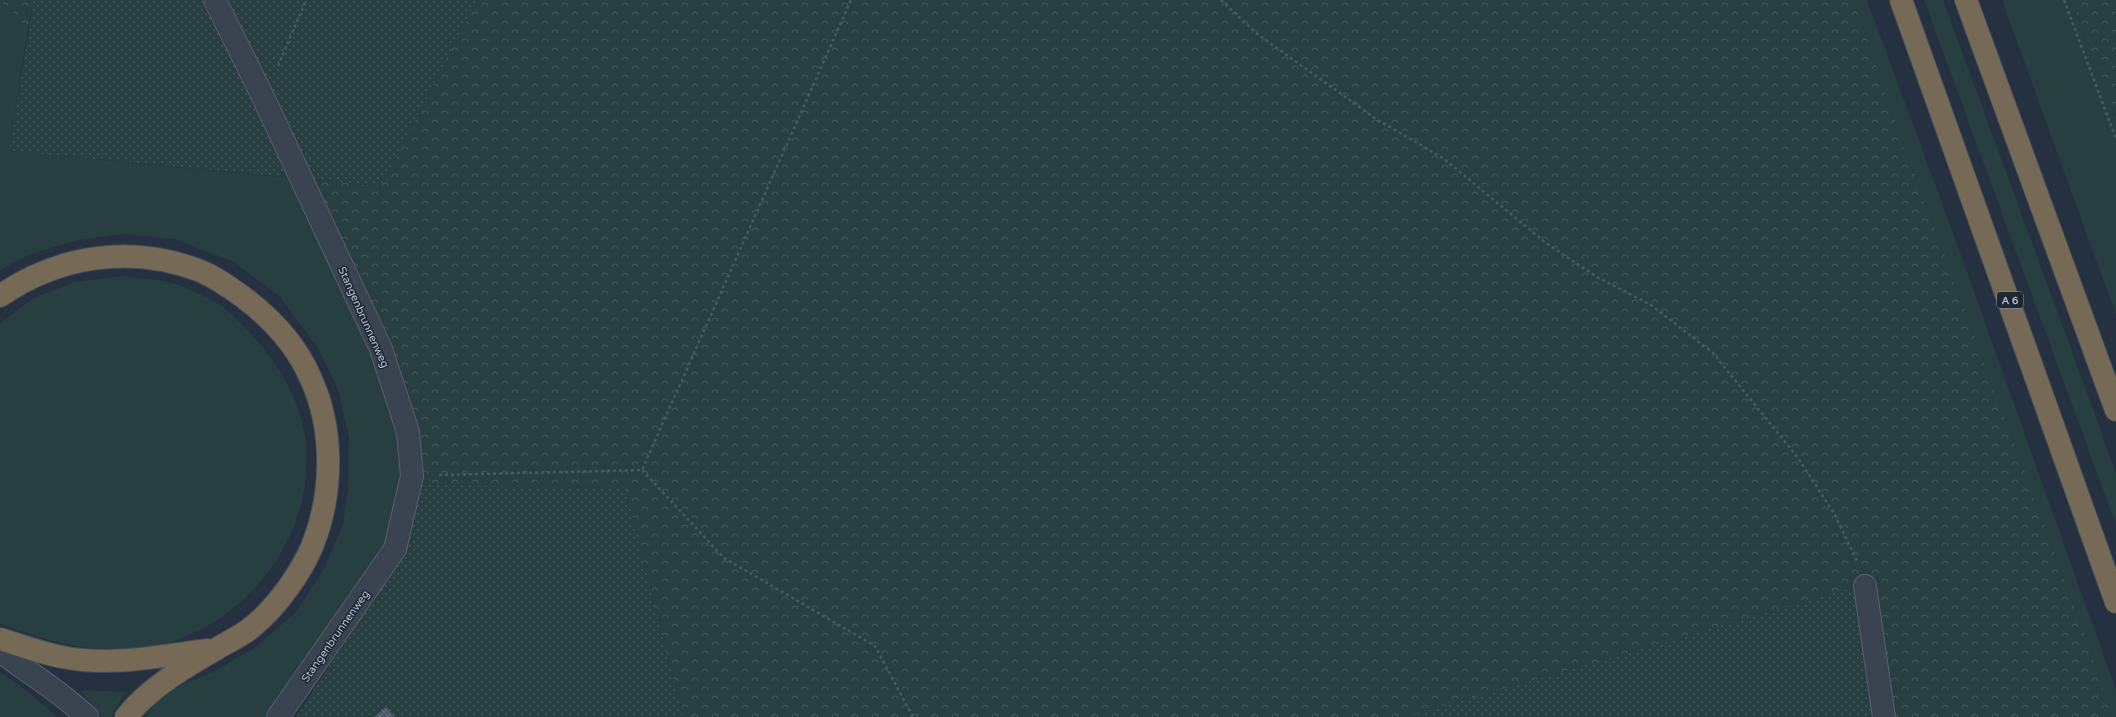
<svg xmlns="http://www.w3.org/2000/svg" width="2116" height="717" viewBox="0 0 2116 717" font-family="'Varela Round',sans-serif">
  <defs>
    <pattern id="forest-crowns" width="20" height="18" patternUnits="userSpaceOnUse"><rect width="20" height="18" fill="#273f41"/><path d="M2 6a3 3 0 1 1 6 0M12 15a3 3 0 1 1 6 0" fill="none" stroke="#44595b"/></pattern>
    <pattern id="garden-dots" width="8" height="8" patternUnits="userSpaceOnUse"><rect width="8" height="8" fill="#273f41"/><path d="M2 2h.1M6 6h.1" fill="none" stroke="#44595b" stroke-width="1.8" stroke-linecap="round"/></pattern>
    <pattern id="building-cross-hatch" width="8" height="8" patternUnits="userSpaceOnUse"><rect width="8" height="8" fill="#4b5869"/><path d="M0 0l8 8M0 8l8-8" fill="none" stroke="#636e7d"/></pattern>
  </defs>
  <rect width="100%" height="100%" fill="#253140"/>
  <path fill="#273f41" d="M1854,0H1867L1952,230L2116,690V717H2112L2087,640L1890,107Z
    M1924,0H1943L2093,409L2116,474V525Z
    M2002,0H2072L2116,116V315Z
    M0,1L28,28L9,151L290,178L386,378L397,420L404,480L379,565L271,717H145L155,703L177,687L213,672L253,649L296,612L324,569L343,524L348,490L349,437L338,389L318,348L280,297L234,262L175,239L121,234L78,240L28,255L0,270Z
    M123,276C140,279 159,279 175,284C190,289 207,297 220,305C231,312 240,323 249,332C275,358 300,398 305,436C317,523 261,609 179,639C121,660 55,646 0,623V323L34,298L75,282Z
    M0,672L28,692L57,717H0Z
    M80,690L126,692L115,709L112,717H102Z"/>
  <path fill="url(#forest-crowns)" d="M0,0H34L28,28L0,1Z
    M477,0H1854L1890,107L2087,640L2112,717H1873L1856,587L1407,717H683L625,488L419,485L311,180L381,186Z
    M2072,0H2116V116Z"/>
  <path fill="url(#garden-dots)" d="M34,0H477L381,186L9,151Z
    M419,485L625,488L683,717H296L397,562Z
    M1856,587L1873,717H1407Z"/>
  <path fill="url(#building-cross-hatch)" d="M386,707L395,717H374Z"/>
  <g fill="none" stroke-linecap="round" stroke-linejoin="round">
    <g stroke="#57616e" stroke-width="24">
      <path id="minor" d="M215,0L264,99L381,349L408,432L412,476L395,549L278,717
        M1865,586L1884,717
        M0,651C30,674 60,691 87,717"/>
    </g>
    <g stroke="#444e5b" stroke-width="24">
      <path id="highway" d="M1901,0L2116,602
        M1966,0L2116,410
        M0,296C59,255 131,245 198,270C214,276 229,287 243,297C271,318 297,346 311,379C334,429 333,493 313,544C302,572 276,608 252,627C242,636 229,641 218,648C185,667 150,687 126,717
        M0,639C20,645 41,653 62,657C111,667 159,656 208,650"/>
    </g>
    <path stroke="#465b5e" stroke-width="2.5" stroke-dasharray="3 3" stroke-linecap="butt" d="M1221,0L1256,33L1376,119L1443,158L1546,243L1597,277L1651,305L1713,353L1798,458L1835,515L1857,561
      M2064,0L2116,139
      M278,66L306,0
      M642,470L724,558L875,646L913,717
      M439,475L642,470L851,0"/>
    <use href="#minor" stroke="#3a4350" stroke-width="22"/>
    <use href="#highway" stroke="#766a57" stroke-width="22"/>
  </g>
  <g text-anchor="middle" stroke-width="3" stroke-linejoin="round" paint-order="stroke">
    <rect fill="#1e2835" stroke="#88919e" stroke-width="1" x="1997" y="292" width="26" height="16" rx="3"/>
    <g font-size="10" font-weight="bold" fill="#b6becb">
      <text x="2010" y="304">A 6</text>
    </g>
    <g font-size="11" fill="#b6becb" stroke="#1e2835">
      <text transform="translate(364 317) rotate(66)" y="4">Stangenbrunnenweg</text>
      <text transform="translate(335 636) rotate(-55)" y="4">Stangenbrunnenweg</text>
    </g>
  </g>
</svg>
